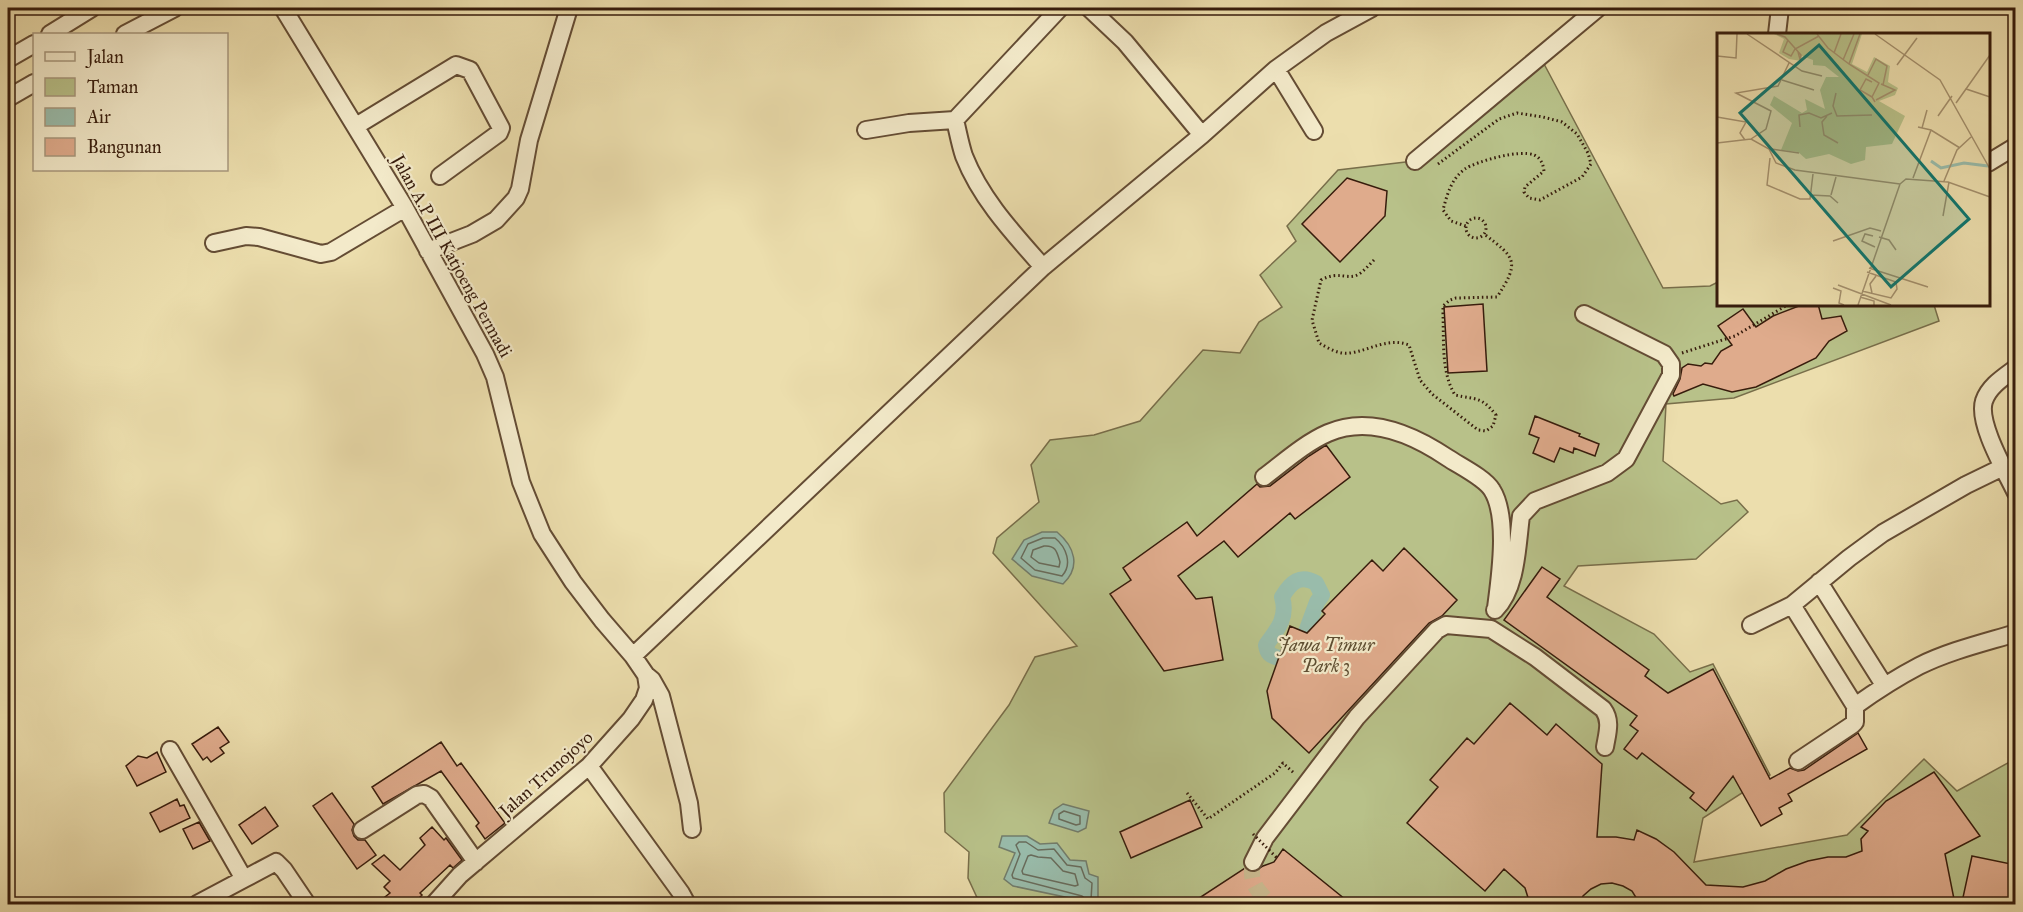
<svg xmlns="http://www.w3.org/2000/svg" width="2023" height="912" viewBox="0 0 2023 912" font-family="'IM FELL Great Primer',serif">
  <rect width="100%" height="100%" fill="#ecdead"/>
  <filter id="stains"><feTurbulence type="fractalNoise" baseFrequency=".00333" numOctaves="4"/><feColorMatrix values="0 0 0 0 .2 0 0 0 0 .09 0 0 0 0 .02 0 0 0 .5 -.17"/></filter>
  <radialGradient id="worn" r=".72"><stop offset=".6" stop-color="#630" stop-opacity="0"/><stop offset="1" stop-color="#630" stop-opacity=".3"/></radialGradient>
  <path fill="#b8c189" stroke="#786e4a" stroke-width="1.5" d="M1543,62L1663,288L1710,286L1718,282V304L1934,305L1939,321L1734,398L1666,404L1663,461L1721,504L1737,500L1748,512L1696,559L1578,566L1564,586L1654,634L1690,672L1713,664L1770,775L1703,818L1694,862L1847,835L1924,759L1957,791L2015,759V904H980L968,878L969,852L945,832L944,793L1009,705L1035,657L1077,646L993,553L997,538L1039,502L1031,465L1050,440L1094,435L1140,421L1203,350L1240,353L1259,322L1282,307L1260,275L1296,241L1287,226L1338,170L1431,159Z"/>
  <path fill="#99bcab" stroke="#727c6b" stroke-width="1.5" d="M1042,532H1057C1075,547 1081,567 1063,584L1032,576L1012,559L1024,540Z
    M1063,804L1089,811L1086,828L1078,832L1049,823L1054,810Z
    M1002,836H1027L1040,844L1057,843L1070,860L1086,861L1089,874L1098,877V904L1013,886L1004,879L1015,853L999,847Z"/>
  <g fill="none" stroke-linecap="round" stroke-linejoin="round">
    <path stroke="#686c5c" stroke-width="1.5" d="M1043,538H1055C1066,547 1073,564 1062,576L1035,570L1021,558L1028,544Z
      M1044,546C1056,545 1057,552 1060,562L1059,567L1039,563L1031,557L1033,550Z
      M1064,811L1080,816V824L1076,825L1059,819V814Z
      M1019,842H1026L1038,850L1054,849L1067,865L1081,867L1085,878L1092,883L1091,900L1088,901L1082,896L1013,878L1012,875L1020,854L1016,845Z
      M1031,855L1038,857L1051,858L1063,871L1075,874L1078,885L1075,886L1023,874L1022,871L1028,856Z"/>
    <path stroke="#99bcab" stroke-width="16" d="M1279,658C1270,656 1267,653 1266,645C1278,629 1288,617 1282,597C1291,582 1300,574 1316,583L1322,595L1317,602L1306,632"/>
  </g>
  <path fill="#dfab8c" stroke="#371c0c" stroke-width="1.5" d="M1347,178L1387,191L1385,216L1340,262L1302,224Z
    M1483,304L1487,371L1448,373L1444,307Z
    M1804,304H1818L1822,319L1841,316L1847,331L1829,341L1816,358L1756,387L1732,392L1703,384L1674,396L1673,394L1680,379L1682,368L1688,364L1701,366L1705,363L1712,364L1721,351L1732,345L1718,326L1743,309L1756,327L1773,316Z
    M1535,416L1580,434L1579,436L1599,444L1595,456L1574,448L1573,453L1560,448L1554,462L1533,453L1539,438L1529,434Z
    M1326,445L1350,477L1295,519L1290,513L1238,557L1224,541L1178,576L1196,599L1212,597L1223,660L1164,671L1110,594L1131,580L1123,568L1187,522L1197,536L1257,484L1260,487L1270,486L1309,456Z
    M1404,548L1457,600L1442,616L1429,623L1309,753L1272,718L1267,691L1290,626L1307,633L1325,614L1322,611L1372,560L1383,571Z
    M1542,567L1560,579L1547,597L1649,670L1645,676L1668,693L1713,669L1770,779L1790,768L1798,771L1804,770L1858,733L1867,749L1788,794L1792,801L1779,808L1782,814L1761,826L1733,776L1706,811L1690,798L1694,793L1642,753L1637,759L1624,749L1638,731L1630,725L1637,716L1504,620Z
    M1510,703L1547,735L1556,724L1602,764L1597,837H1616L1634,840L1637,830L1656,839L1674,852L1706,885L1743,887L1765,881L1786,869L1808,861L1828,857H1846L1862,851L1861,839L1868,831L1861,827L1886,801L1934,772L1980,836L1945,854L1955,904H1640L1632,891L1623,886L1612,883L1601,884L1591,889L1583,896L1579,904H1530L1525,888L1504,869L1485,891L1407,823L1438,787L1430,780L1467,738L1474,744Z
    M218,727L229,742L220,748L224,753L211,762L207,757L203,760L192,744Z
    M441,742L457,766L461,763L505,823L485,839L476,826L479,823L441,771L383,804L372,787Z
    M157,752L166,772L137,786L126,766L138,756L147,758Z
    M332,793L354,824L352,830L354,836L358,840H365L376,855L357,869L313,806Z
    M177,799L180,806L184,805L190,818L160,832L150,813Z
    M1190,800L1202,827L1131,858L1120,832Z
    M265,807L278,826L252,844L239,825Z
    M199,822L210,841L193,849L183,829Z
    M432,827L444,840L446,838L462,860L453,868L450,865L420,893L422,895L413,904H376L390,893L384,887L390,881L372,864L384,855L400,870L425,845L420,838Z
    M1283,849L1351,904H1190L1245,868L1254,872L1263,866L1274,862Z
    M1972,856L2016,865V904H1976L1962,902Z"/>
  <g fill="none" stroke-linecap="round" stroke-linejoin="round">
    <path stroke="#c8b78d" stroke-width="16" stroke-dasharray="16 8" stroke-linecap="butt" d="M1253,862C1249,884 1257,889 1270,904"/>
    <g stroke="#644c34" stroke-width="20">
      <path id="minor" d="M283,8L405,208L485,354L495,377L521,482L542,534L573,582L602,620L633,656L646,675L648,688L644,700L631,719L589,766L460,875L434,904
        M1089,8L1125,42L1202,135
        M50,34L92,8
        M125,34L175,8
        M1777,34L1780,8
        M8,59L34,44
        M1276,69L1314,131
        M8,98L34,83
        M955,120C958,132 960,144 964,156C981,199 1013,233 1043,267
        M356,126L456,65L470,70L501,128L499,133L440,176
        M866,130L909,123L955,120L1060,8
        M1415,161L1598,8
        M1988,163L2016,146
        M214,243L246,236L259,237L321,254L331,252L405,208
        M428,251L472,234L496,220L516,198L520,189L529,140L569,8
        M2016,368C2004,377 1989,386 1984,401C1977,423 2006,472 2016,493
        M1264,477C1284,462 1305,443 1328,433C1369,415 1414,435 1448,458C1460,466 1485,478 1492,490C1509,517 1500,577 1496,608
        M1819,582L1884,685
        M1792,605L1855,706
        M1495,610C1517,588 1517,546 1521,516L1535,501L1607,473L1626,459L1671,375V364L1664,354L1584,314
        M1751,625L1792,605L1849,558L1883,533L1966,485L2003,467
        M633,656L1043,267L1202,135L1276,69L1326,33L1372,8
        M646,675L652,680L661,696L689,803L692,829
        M170,750L244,879L276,862L284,870L307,904
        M1798,761L1852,725L1855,722V706C1876,691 1896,678 1919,666C1949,651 1983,643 2016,633
        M589,766L681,893L687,904
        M362,830L417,795L424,794L431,798L476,862
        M1253,862L1265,838L1357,717L1437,630L1446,625L1491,629L1535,657L1603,709C1612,721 1607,734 1605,747
        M197,904L244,879"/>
    </g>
    <path stroke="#371c0c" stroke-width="3" stroke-dasharray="1.5 3" stroke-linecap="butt" d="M1438,164L1499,119L1517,113L1543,117L1562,122L1577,134L1588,153L1591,164L1582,177L1540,200L1529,198L1524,192L1525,187L1544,171C1543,164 1541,158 1534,155C1521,149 1477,161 1465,169C1451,179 1447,195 1443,210L1451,221L1466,226
      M1466 228a10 10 0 1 1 20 0a10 10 0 1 1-20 0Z
      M1374,260C1369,265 1364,271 1359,274C1348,281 1339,270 1321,280L1312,320L1319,343C1328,348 1339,355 1350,353C1371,350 1388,337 1409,345L1420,380L1432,394L1478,430L1486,431L1493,426L1496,415C1481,396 1477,400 1455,395C1441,372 1444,341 1443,314V306L1450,300L1456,298L1497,297C1520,262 1516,258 1484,234
      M1682,353L1735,336L1789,304
      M1187,793L1208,819L1275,773L1283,763L1294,773"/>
    <use href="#minor" stroke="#f3eaca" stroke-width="16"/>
    <path stroke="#371c0c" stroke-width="3" stroke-dasharray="1.5 3" stroke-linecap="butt" d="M1253,834L1277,858"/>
  </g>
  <g text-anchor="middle" stroke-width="4.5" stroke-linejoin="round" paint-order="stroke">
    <g font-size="18" fill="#371c0c" stroke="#f3eaca">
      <text transform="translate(452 256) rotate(61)" y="6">Jalan A.P III Katjoeng Permadi</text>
      <text transform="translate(546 774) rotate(-42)" y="6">Jalan Trunojoyo</text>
    </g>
    <g font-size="18" font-style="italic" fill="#5e4e32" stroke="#f3eaca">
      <text x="1326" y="651">Jawa Timur<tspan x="1326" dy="21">Park 3</tspan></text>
    </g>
  </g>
  <g transform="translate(1717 33)">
    <rect width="273" height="273" fill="#ecdead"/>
    <path d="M57,1H145L135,31L150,39L157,24L173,33L171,49L181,55L178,62L162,68L188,83L175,111L149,114L148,127L134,131L112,121L89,126L81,119L64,117L75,90L53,72L57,63L85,80L90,77L88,66L108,76L103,57L109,44H122L108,33L96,32V27L85,23L84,28L72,26L62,20L67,6Z" fill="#b8c189"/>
    <path fill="none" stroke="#99bcab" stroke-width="3" d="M214,128L224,135L247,130L271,133"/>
    <path fill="none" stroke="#a4906d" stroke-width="1.5" d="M30,1L85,38L105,43M60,1L68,4L84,22L83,26L81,19M100,1L111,15L132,31M143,1L132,31L162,50L155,64L158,69M158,1L223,47L273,136M71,7L66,19L74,23L78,16L102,3M117,20L124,1M0,23L19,25L20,1M126,27L137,1M180,32L200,5M151,42L159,26L170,33L166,52M65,47L97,57M249,56L273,22M119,60L116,73L120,83L155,82M155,64L143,57L149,46L155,49M159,67L178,57L164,51M239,70L249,56L273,64M110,83L105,89L107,102L121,110M221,83L235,63M0,84L29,89L23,100L28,107M83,94L82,82L92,80L104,85L115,80M201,94L214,97L243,115M205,95L210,77M34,106L49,96L54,78L19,60L61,53L72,30M0,110L34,106L52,116L59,130L78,137L183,151M54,116L82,120M53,125L50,152L83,166H93L96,141M196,145L214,97M227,148L240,117L254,104M183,151L189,146L231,149L273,164M93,162L113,163L121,170M114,162L119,144M226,183L232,149M156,203L148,201L145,208L158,214M162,204L172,207L179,217M116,208L153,195L164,198M152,235L211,254M121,252L174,272M116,255L124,258L122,270L127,272M145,258L174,265L180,256L179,249L150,239M155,260L153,251L159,243M143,264L157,268V272M141,272L183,151"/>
    <path fill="#0f766e" fill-opacity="0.15" stroke="#0f766e" stroke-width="3" d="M102,12L252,186L174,254L23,80Z"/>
    <rect width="273" height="273" fill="none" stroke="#371c0c" stroke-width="3"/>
  </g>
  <rect width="2023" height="912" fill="none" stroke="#ecdead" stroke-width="30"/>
  <rect x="9" y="9" width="2005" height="894" fill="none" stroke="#371c0c" stroke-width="3"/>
  <rect x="15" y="15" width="1993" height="882" fill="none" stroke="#371c0c" stroke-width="1.5"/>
  <rect x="33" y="33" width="195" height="138" fill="#f3eaca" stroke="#a8987e" stroke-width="1.5"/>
  <rect x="45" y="52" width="30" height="9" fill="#f3eaca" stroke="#a8987e" stroke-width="1.5"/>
  <text x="87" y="63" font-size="18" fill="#371c0c">Jalan</text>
  <rect x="45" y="78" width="30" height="18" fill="#b8c189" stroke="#a8987e" stroke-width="1.5"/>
  <text x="87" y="93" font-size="18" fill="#371c0c">Taman</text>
  <rect x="45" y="108" width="30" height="18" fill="#99bcab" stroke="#a8987e" stroke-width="1.5"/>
  <text x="87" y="123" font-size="18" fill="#371c0c">Air</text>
  <rect x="45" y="138" width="30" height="18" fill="#dfab8c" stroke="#a8987e" stroke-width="1.5"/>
  <text x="87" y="153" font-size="18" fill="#371c0c">Bangunan</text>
  <rect width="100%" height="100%" filter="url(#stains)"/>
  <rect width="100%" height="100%" fill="url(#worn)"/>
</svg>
